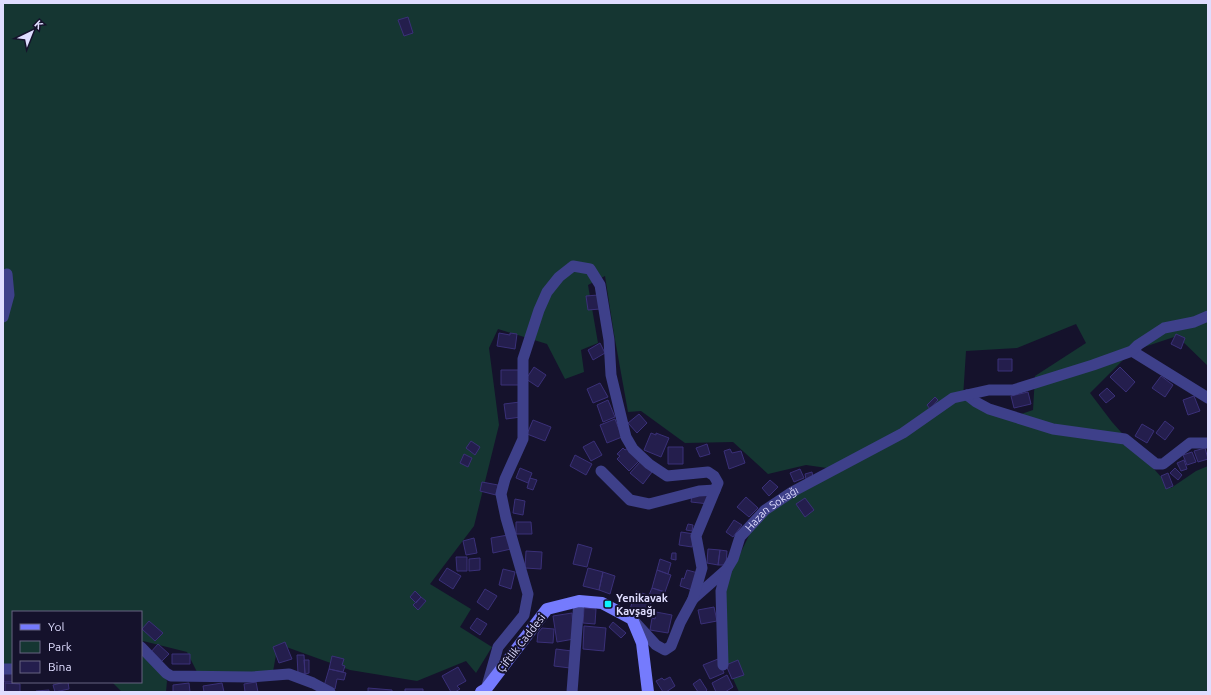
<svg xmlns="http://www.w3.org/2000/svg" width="1211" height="695" viewBox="0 0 1211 695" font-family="Ubuntu,sans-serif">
  <rect width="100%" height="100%" fill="#15122c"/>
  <path fill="#153632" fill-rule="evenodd" d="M3,3H1208V366L1177,336L1132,351L1090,393L1112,422L1171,488L1196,471L1208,466V692H739L719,647L726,583L755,523L827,468L806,465L768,474L733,442L685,443L641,411L628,412L614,334L605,276L588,285L598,343L581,350L584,372L565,379L547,344L498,329L489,348L499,425L474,526L430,584L471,609L460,627L492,647L476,673L466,661L417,681L350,670L278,644L272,677L199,676L187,652L143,641L167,681L166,692H122L112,682H141V612H13V672L3,673ZM1076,324L1086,343L1035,376L1033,410L1009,418L963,398L966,351L1017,348Z"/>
  <path fill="#241e4d" stroke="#3a3078" d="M408,17L413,33L404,36L398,20Z
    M598,295L600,309L588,310L586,296Z
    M499,333L510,335V333L517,334L515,349L497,346Z
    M1176,334L1185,338L1181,349L1171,344Z
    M600,343L605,353L593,360L588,350Z
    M998,359H1012V371H998Z
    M534,367L546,375L538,387L526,379Z
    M1120,367L1135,382L1126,392L1110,377Z
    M501,370H522V385H501Z
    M1161,376L1173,385L1165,397L1152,388Z
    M600,383L608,397L593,403L587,389Z
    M1107,388L1115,396L1106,403L1099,395Z
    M1028,392L1031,404L1014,408L1011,396Z
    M1194,396L1200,411L1188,415L1183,400Z
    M935,397L938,400L930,409L927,405Z
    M608,400L615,417L603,422L597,405Z
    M520,402L521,417L506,419L504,404Z
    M639,414L647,423L637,433L628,423Z
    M615,419L622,437L607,443L600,425Z
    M533,420L551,427L545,441L527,434Z
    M1165,421L1174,428L1165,440L1156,433Z
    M1142,424L1154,431L1147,443L1135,436Z
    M651,433L656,435V433L669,438L661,457L644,450Z
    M471,441L480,447L475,455L466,448Z
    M594,441L602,455L591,461L583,447Z
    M707,444L710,454L700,457L696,448Z
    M668,447H683V464H668Z
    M623,448L625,450L628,448L640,460L629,471L617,459L620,456L617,454Z
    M1205,448L1208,459L1198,462L1194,451Z
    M730,449L732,453L741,451L745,463L729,469L724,451Z
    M1192,452L1196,462L1187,465L1183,455Z
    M464,454L472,458L468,467L460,463Z
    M575,455L592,464L586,475L570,466Z
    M1184,460L1187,469L1181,471L1177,463Z
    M640,462L652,472L643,484L630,473Z
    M520,468L532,473L528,483L516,478Z
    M1175,468L1182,475L1178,480L1170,473Z
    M800,469L804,478L794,482L790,473Z
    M812,472L813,477L806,479L805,474Z
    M1168,473L1173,486L1166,489L1161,476Z
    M530,478L537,480L533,490L527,488Z
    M770,480L778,487L769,496L762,488Z
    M482,482L498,485L496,495L480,491Z
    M692,494L710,496L709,504L691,502Z
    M746,497L758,508L749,517L737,507Z
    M805,498L814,510L805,517L796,504Z
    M515,499L525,501L523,515L513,513Z
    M734,520L742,525L733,537L726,532Z
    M516,522H531L532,534H516Z
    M688,524L693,525L692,531L686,530Z
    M681,532L694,534L692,547L679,545Z
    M508,535L511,549L493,553L491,538Z
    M474,538L477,553L466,555L463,541Z
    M578,544L592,548L587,567L573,564Z
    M708,549L720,550L718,565L707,563Z
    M720,550L727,551L726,565H718Z
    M526,551L542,552L541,569L525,568Z
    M672,553H676V560L671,559Z
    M456,557H467V571H457Z
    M480,558V570L469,571V559Z
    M660,559L671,563L668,574L657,570Z
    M447,568L461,576L453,589L439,580Z
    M588,568L603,572L599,590L583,586Z
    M503,569L515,572L511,589L499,585Z
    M657,570L671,575L665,592L652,588Z
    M687,570L698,573L692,590L680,586L682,578L684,579Z
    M603,572L615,576L610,594L599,590Z
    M652,588L665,592L663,599L649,595Z
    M485,589L497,596L488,610L477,602Z
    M415,591L421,597L416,603L410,597Z
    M636,591L653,597L647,615L630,609Z
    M421,597L426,601L418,610L413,605Z
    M714,607L717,621L701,624L698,610Z
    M584,608L596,609L595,624L583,623Z
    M656,612L672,615L668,633L650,630L652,618L655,619Z
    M572,613L574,639L557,642L553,616Z
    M477,618L487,624L480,635L470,628Z
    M149,621L163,633L155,641L142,629Z
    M613,622L626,633L621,638L609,627Z
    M584,626L606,628L604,651L583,649Z
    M542,628L554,629L553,643L537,642L538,633Z
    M285,642L292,659L279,663L273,647Z
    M158,644L169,654L160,663L150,653Z
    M556,649L572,651L570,668L554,666Z
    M172,654H190V664H172Z
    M297,655H304L305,674H298Z
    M332,656L344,659L342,665L345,666L343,672L329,669Z
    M718,659L724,673L710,679L703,665Z
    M304,660H309V673L305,674Z
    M738,660L744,675L732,679L726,665Z
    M458,667L466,681L457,686L460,689L455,692H451L442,676Z
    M329,669L346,673L344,680L337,679L335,689L324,686Z
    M4,673H13V682H4Z
    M727,675L733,687L725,692H716L712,683Z
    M670,677L675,686L666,692H663L656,681L662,678L664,680Z
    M700,679L707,690L705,692H698L693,684Z
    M65,682H68L69,689L55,692L53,685Z
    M256,682L258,692H245L244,684Z
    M5,683L20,684V692H5Z
    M189,683L190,692H173V685Z
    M222,683L224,692H204L203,686Z
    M368,688L392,690V692H368Z
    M405,689H423V692H405Z
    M49,690V692H36V691Z"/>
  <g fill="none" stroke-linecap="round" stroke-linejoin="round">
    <g stroke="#3e408a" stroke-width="11">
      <path d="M3,317L9,295L7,274"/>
      <path d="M1132,351L1208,398"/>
      <path d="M967,395L976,402L989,409L1053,429L1125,439L1156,464H1163L1190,443H1208"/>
      <path d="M601,471L630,500L649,504L699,491L715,490"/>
      <path id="s1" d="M634,621L656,645L665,650L671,646L680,623L693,599L727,569L733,559L740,537L765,510L792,492L903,433L953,398L989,390H1013L1093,365L1132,351L1138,345L1164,328L1194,322L1208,316"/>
      <path d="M141,647L166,673L171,676L252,677L289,674L313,683L330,692"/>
      <path d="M723,665L721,591L727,569"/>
      <path d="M3,669H13"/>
      <path d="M487,686L498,647L524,615L528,594L506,518L501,494L505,479L523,439V359L539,310L547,292L559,277L573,266L590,269L600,285L609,340L611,375L626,437L633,449L649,464L667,476L708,472L714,476L718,483L696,536L702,568L693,599"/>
      <path d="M572,692L579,601"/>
    </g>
    <path stroke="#757bfd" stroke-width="12" d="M481,692L486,689L547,609L579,601L602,603L632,619L642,643L648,692"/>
  </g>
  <rect fill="#0cf3fc" stroke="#15122c" stroke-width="1.5" x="604" y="600" width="8" height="8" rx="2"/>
  <g text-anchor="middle" stroke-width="4" stroke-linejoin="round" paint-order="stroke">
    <g font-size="11" fill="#dfddff" stroke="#15122c">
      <text dy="4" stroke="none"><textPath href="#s1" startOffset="225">Hazan Sokağı</textPath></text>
      <text transform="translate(521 643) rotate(-52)" y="4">Çiftlik Caddesi</text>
    </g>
    <g font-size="11" font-weight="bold" fill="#dfddff" stroke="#15122c" text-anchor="start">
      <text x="616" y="602">Yenikavak<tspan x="616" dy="13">Kavşağı</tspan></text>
    </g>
  </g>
  <rect width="1211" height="695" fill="none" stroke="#dfddff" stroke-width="8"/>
  <rect x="12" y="611" width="130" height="72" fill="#15122c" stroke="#666380"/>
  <rect x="20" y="624" width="20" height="6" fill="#757bfd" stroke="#666380"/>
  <text x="48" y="631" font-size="12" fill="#dfddff">Yol</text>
  <rect x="20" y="641" width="20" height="12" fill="#153632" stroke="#666380"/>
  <text x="48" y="651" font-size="12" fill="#dfddff">Park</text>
  <rect x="20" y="661" width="20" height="12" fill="#241e4d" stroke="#666380"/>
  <text x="48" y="671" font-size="12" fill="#dfddff">Bina</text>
  <g transform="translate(32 32) rotate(43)" stroke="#15122c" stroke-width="3" paint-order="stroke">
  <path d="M0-3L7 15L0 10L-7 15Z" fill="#dfddff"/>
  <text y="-6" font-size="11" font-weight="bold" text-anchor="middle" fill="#dfddff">K</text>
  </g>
</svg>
